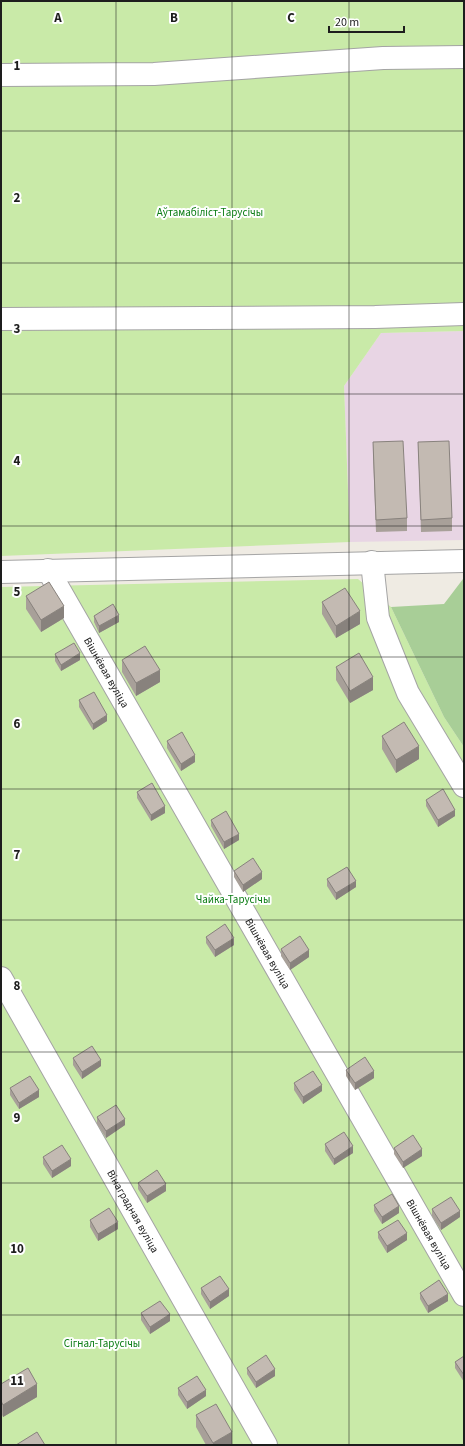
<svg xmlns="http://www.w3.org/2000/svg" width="465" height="1446" viewBox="0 0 465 1446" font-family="'Source Sans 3',sans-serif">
  <rect width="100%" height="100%" fill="#efebe3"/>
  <path fill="#e8d5e4" d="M464,331V540L350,542L344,386L381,333Z"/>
  <path fill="#c9eaa8" d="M1,1H464V331L381,333L344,386L350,542L1,556Z
    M358,579L391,607L444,717L464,747V1445H1V587Z"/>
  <path fill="#a8ce97" d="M463,579H464V747L444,717L391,607L444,604Z"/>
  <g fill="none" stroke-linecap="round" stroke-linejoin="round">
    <g stroke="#a4a4a4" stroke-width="24">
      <g id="minor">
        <path d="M1,75L154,74L383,58L464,57"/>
        <path d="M1,319L375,317L464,314"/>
        <path d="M372,562L378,618L408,693L464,786"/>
        <path id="s1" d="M48,570L464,1295"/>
        <path d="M1,572L464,561"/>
        <path id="s2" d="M1,978L266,1445"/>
      </g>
    </g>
    <use href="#minor" stroke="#fff" stroke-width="22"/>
  </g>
  <path fill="#a8a099" d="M373,442L407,518V531L376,532L373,455Z
    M418,442L452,518V531L421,532Z
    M26,596L64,618L41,632L26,609Z
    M322,602L360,624L336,638L322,614Z
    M94,616L119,622L99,633L94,622Z
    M55,654L80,660L61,671L55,661Z
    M122,660L160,682L136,696L122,672Z
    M336,667L373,690L350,703L336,680Z
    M79,700L107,721L93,730L79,707Z
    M382,736L419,759L396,773L382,749Z
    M167,741L195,762L181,771L167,748Z
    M137,792L165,813L151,821L137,798Z
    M426,800L455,816L438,827L426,806Z
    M211,820L239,840L224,849L211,826Z
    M234,871L262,879L243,892L234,877Z
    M327,879L356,887L336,900L327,886Z
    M206,937L234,945L215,957L206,943Z
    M281,949L309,957L290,970L281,956Z
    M73,1058L101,1066L82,1079L73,1065Z
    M346,1070L374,1078L355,1090L346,1076Z
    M294,1083L322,1091L303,1104L294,1090Z
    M10,1088L39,1097L19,1109L10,1095Z
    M97,1117L125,1125L106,1138L97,1124Z
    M325,1144L353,1153L334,1165L325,1151Z
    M394,1148L422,1156L403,1168L394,1154Z
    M43,1157L71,1166L52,1178L43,1164Z
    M138,1183L166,1191L147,1203L138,1189Z
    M374,1205L399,1213L382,1224L374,1211Z
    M432,1209L460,1217L441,1230L432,1216Z
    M90,1220L118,1229L98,1241L90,1227Z
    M378,1232L407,1240L387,1253L378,1238Z
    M201,1288L229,1296L210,1309L201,1294Z
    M420,1293L448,1301L428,1313L420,1299Z
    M141,1313L170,1321L150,1334L141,1320Z
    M464,1356V1382L455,1368V1362Z
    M247,1368L275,1376L256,1388L247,1374Z
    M1,1384L37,1397L3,1417L1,1413Z
    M178,1388L206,1396L187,1409L178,1395Z
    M196,1415L232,1445H206L196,1427Z"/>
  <path fill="#88827d" d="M64,606V618L41,632V620Z
    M360,611V624L336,638V626Z
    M119,615V622L99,633V626Z
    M80,653V660L61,671V665Z
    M160,670V682L136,696V683Z
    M373,677V690L350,703V691Z
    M107,715V721L93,730V724Z
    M419,746V759L396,773V760Z
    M195,755V762L181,771V764Z
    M165,806V813L151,821V815Z
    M455,810V816L438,827V820Z
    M239,834V840L224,849V842Z
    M262,872V879L243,892V885Z
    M356,881V887L336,900V893Z
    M234,938V945L215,957V950Z
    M309,950V957L290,970V963Z
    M101,1060V1066L82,1079V1072Z
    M374,1071V1078L355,1090V1083Z
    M322,1085V1091L303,1104V1097Z
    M39,1090V1097L19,1109V1103Z
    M125,1119V1125L106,1138V1131Z
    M353,1146V1153L334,1165V1159Z
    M422,1149V1156L403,1168V1162Z
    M71,1159V1166L52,1178V1171Z
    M166,1184V1191L147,1203V1196Z
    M399,1206V1213L382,1224V1217Z
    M460,1211V1217L441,1230V1223Z
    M118,1222V1229L98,1241V1234Z
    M407,1233V1240L387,1253V1246Z
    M229,1289V1296L210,1309V1302Z
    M448,1294V1301L428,1313V1306Z
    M170,1314V1321L150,1334V1327Z
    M275,1369V1376L256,1388V1382Z
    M37,1384V1397L3,1417V1405Z
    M206,1390V1396L187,1409V1402Z
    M232,1432V1445H213V1443Z"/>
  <path fill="#c3bab2" stroke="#88827d" d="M403,441L407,518L376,520L373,442Z
    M449,441L452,518L421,520L418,442Z
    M49,582L64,606L41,620L26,596Z
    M345,588L360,611L336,626L322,602Z
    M113,604L119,615L99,626L94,616Z
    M74,643L80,653L61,665L55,654Z
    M145,646L160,670L136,683L122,660Z
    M359,653L373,677L350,691L336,667Z
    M94,692L107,715L93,724L79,700Z
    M404,722L419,746L396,760L382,736Z
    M182,732L195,755L181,764L167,741Z
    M152,783L165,806L151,815L137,792Z
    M443,789L455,810L438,820L426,800Z
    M226,811L239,834L224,842L211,820Z
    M253,858L262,872L243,885L234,871Z
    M347,867L356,881L336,893L327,879Z
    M225,924L234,938L215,950L206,937Z
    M300,936L309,950L290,963L281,949Z
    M92,1046L101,1060L82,1072L73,1058Z
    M365,1057L374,1071L355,1083L346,1070Z
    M313,1071L322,1085L303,1097L294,1083Z
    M30,1076L39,1090L19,1103L10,1088Z
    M116,1105L125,1119L106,1131L97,1117Z
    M344,1132L353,1146L334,1159L325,1144Z
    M413,1135L422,1149L403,1162L394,1148Z
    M62,1145L71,1159L52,1171L43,1157Z
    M157,1170L166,1184L147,1196L138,1183Z
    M392,1194L399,1206L382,1217L374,1205Z
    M451,1197L460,1211L441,1223L432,1209Z
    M109,1208L118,1222L98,1234L90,1220Z
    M398,1220L407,1233L387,1246L378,1232Z
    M220,1276L229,1289L210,1302L201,1288Z
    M439,1280L448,1294L428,1306L420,1293Z
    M160,1301L170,1314L150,1327L141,1313Z
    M266,1355L275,1369L256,1382L247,1368Z
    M464,1356V1375L455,1362Z
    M28,1368L37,1384L3,1405L1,1401V1384Z
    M197,1376L206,1390L187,1402L178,1388Z
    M216,1404L232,1432L213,1443L196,1415Z
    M37,1432L45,1445H16Z"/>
  <path fill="none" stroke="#1d1d1d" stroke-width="1" stroke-opacity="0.55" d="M116,1V1445M232,1V1445M349,1V1445M1,131H464M1,263H464M1,394H464M1,526H464M1,657H464M1,789H464M1,920H464M1,1052H464M1,1183H464M1,1315H464"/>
  <g text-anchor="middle" stroke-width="4" stroke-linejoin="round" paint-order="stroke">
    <g font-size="11" fill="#0a7c13" stroke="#fff">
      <text x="210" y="216">Аўтамабіліст-Тарусічы</text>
      <text x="233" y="903">Чайка-Тарусічы</text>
      <text x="102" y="1347">Сігнал-Тарусічы</text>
    </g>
    <g font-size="11" fill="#1d1d1d" stroke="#fff">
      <text dy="4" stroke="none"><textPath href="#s1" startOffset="118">Вішнёвая вуліца</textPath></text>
      <text dy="4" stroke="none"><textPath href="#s1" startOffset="442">Вішнёвая вуліца</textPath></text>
      <text dy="4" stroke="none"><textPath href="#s2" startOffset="268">Вінаградная вуліца</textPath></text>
      <text dy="4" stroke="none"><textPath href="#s1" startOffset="766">Вішнёвая вуліца</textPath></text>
    </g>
  </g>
  <g font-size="13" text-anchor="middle" font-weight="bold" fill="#1d1d1d" stroke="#fff" stroke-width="4" stroke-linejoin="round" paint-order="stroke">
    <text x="58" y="22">A</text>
    <text x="174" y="22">B</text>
    <text x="291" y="22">C</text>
    <text x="17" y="70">1</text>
    <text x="17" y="202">2</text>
    <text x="17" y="333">3</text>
    <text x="17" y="465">4</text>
    <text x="17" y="596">5</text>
    <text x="17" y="728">6</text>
    <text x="17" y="859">7</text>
    <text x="17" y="990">8</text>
    <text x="17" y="1122">9</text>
    <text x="17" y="1253">10</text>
    <text x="17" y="1385">11</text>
  </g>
  <rect width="465" height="1446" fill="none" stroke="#1d1d1d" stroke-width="4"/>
  <path d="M329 26v6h75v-6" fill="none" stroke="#1d1d1d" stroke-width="2"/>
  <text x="335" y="26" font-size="12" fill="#1d1d1d" stroke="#ffffff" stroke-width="3" paint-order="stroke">20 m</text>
</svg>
